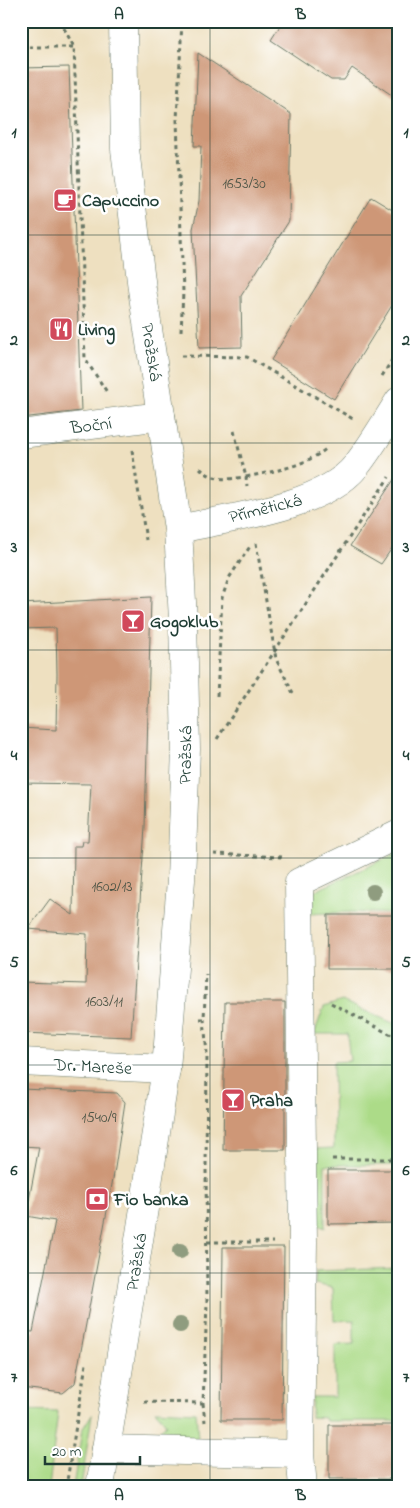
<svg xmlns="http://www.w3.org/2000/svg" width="420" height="1508" viewBox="0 0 420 1508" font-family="'Indie Flower',sans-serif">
  <rect width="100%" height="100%" fill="#fff"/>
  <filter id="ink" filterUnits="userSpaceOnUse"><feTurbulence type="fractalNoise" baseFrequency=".02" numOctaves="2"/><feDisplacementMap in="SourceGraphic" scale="10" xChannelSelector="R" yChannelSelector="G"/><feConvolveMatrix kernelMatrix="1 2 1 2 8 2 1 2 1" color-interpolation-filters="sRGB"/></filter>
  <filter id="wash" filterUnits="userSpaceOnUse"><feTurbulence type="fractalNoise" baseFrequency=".0096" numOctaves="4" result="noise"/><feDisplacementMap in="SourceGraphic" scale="20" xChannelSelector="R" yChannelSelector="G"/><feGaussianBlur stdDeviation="1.12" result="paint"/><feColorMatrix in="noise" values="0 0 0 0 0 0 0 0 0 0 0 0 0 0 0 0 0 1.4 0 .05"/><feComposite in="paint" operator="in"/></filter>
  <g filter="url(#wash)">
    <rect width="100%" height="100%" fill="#eee0c0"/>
    <path fill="#acdb88" stroke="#668c5e" d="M399,852V914L352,912L309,914L313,892Z
      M342,1001L393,1023H399V1165H325V1228L314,1223L312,1149L334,1148L333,1062L350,1061L347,1034H314L324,1007Z
      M399,1268V1421H326L325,1418L311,1417L312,1397H335V1345L354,1344V1320L334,1321L333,1288L315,1284L316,1271Z
      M155,1410L196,1412L198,1439H165L155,1434L166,1424Z
      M21,1411L58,1412L49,1487H21Z
      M92,1414L81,1487H73L82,1430Z"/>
    <g id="blocks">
      <path fill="#ce9777" d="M283,21H399V100L352,68L344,80H331L271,40Z
        M198,53L291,114L289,221L241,296L242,347L199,348L193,229L199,201L201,146H194Z
        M69,67L81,411L21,418V68Z
        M371,197L399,214V294L334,399L271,360Z
        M399,472V538L381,564L350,546Z
        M151,597L145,827L131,1037L21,1033V982L86,984L87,934L28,929L50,899L73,915L74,846H81L82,841H88L91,784L21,783V728L56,730L57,674L56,628L21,629V604Z
        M328,915H399V969H327Z
        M225,1002H285V1150H223Z
        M21,1089L117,1093L125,1102L115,1168L75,1383L63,1393L21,1388V1331L33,1332L55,1221L26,1216L39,1147L21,1146Z
        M328,1170H399V1223L328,1224Z
        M223,1247H284L282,1420H221Z
        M329,1425H399V1479H329Z"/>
    </g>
  </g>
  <g filter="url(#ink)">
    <use href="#blocks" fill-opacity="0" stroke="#677665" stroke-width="1"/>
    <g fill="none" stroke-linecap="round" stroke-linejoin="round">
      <g stroke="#677665" stroke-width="29">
        <path id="minor" d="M21,434L161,416
          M21,1062L166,1069
          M106,1449L300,1454
          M303,1487L300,1454L303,1242L299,882L399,834"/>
      </g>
      <g stroke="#677665" stroke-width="29">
        <path id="major" d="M178,529C229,518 323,507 356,466C372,446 385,423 399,401
          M100,1487L166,1069L181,880L186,749L183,620L178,529L142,289L125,149L123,21"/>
      </g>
      <path stroke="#677665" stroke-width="3" stroke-dasharray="4 4" stroke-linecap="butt" d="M60,21L74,47L85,359L107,392
        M21,47H74
        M181,331L183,292L177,120L182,21
        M181,356L247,357L353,419
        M382,376L399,349
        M234,431L246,477C274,471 304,467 327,448
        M132,450L146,540
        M200,468C214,482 227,479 246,477L247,486
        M256,543L276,659L293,693
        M217,696L222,598L229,578L251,545
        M217,739L389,477
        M214,854L282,857
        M331,1003L399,1039
        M200,1019H204L206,974
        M332,1159H399
        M207,1242H273
        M144,1402L203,1403L207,1303L206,1168L207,1055L204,1019
        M203,1403L205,1422
        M66,1487L86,1364
        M134,1487L140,1480"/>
      <use href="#minor" stroke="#fff" stroke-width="28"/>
      <use href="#major" stroke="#fff" stroke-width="28"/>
    </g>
    <g fill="#8f9c7f">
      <circle cx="373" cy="892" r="8"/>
      <circle cx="180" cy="1251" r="8"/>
      <circle cx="180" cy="1325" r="8"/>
    </g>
  </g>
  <path fill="none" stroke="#1f3d34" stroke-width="1" stroke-opacity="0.55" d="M210,21V1487M21,235H399M21,443H399M21,650H399M21,858H399M21,1065H399M21,1273H399"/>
  <defs>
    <g id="cafe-square" transform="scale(1.25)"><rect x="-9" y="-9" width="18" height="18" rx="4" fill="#d1495b" stroke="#fff"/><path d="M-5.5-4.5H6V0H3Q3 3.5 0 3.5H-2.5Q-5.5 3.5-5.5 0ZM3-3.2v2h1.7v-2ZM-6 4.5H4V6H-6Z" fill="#fff"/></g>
    <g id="restaurant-square" transform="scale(1.25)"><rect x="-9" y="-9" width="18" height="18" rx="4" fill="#d1495b" stroke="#fff"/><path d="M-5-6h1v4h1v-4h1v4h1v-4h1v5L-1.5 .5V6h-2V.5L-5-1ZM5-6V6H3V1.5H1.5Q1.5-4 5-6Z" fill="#fff"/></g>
    <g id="bar-square" transform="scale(1.25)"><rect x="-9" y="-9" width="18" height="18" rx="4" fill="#d1495b" stroke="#fff"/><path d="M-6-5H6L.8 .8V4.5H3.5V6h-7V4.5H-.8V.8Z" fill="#fff"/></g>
    <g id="bank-square" transform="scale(1.25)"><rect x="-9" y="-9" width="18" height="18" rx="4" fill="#d1495b" stroke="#fff"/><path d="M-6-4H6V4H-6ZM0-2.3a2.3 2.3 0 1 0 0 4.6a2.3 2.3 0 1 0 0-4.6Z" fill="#fff"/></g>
  </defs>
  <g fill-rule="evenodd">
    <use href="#cafe-square" x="65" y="200"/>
    <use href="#restaurant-square" x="61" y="329"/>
    <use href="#bar-square" x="133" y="621"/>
    <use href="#bar-square" x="233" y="1100"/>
    <use href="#bank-square" x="97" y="1199"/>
  </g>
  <g text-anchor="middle" stroke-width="5" stroke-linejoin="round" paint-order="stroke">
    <g font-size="15" fill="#4b5445">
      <text x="244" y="188">1653/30</text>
      <text x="112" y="891">1602/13</text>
      <text x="104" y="1006">1603/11</text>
      <text x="99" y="1122">1540/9</text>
    </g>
    <g font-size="18" font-weight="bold" fill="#1f3d34" stroke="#fff" text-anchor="start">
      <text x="82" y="206">Capuccino</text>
      <text x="78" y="335">Living</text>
      <text x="150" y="627">Gogoklub</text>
      <text x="250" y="1106">Praha</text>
      <text x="114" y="1205">Fio banka</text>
    </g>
    <g font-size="18" fill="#1f3d34" stroke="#fff">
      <text transform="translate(152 352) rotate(81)" y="6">Pražská</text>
      <text transform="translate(91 425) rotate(-7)" y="6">Boční</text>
      <text transform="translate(265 508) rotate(-14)" y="6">Přímětická</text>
      <text transform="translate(185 755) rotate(-89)" y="6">Pražská</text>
      <text transform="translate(93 1066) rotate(3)" y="6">Dr. Mareše</text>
      <text transform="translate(136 1262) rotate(-81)" y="6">Pražská</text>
    </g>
  </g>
  <rect width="420" height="1508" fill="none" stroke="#fff" stroke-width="55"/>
  <path d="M45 1456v8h95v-8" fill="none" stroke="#1f3d34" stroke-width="2.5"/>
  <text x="52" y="1456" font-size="15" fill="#1f3d34" stroke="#ffffff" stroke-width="4" paint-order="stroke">20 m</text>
  <rect x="28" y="28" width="364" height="1452" fill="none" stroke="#1f3d34" stroke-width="2"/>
  <g font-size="16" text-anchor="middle" font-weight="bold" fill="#1f3d34">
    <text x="119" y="19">A</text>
    <text x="301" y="19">B</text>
    <text x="14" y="137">1</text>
    <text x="406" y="137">1</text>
    <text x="14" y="345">2</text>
    <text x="406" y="345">2</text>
    <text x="14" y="552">3</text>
    <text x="406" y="552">3</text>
    <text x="14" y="760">4</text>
    <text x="406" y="760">4</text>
    <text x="14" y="967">5</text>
    <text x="406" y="967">5</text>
    <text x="14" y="1175">6</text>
    <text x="406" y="1175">6</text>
    <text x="14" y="1382">7</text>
    <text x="406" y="1382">7</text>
    <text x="119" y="1500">A</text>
    <text x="301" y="1500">B</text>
  </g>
</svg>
